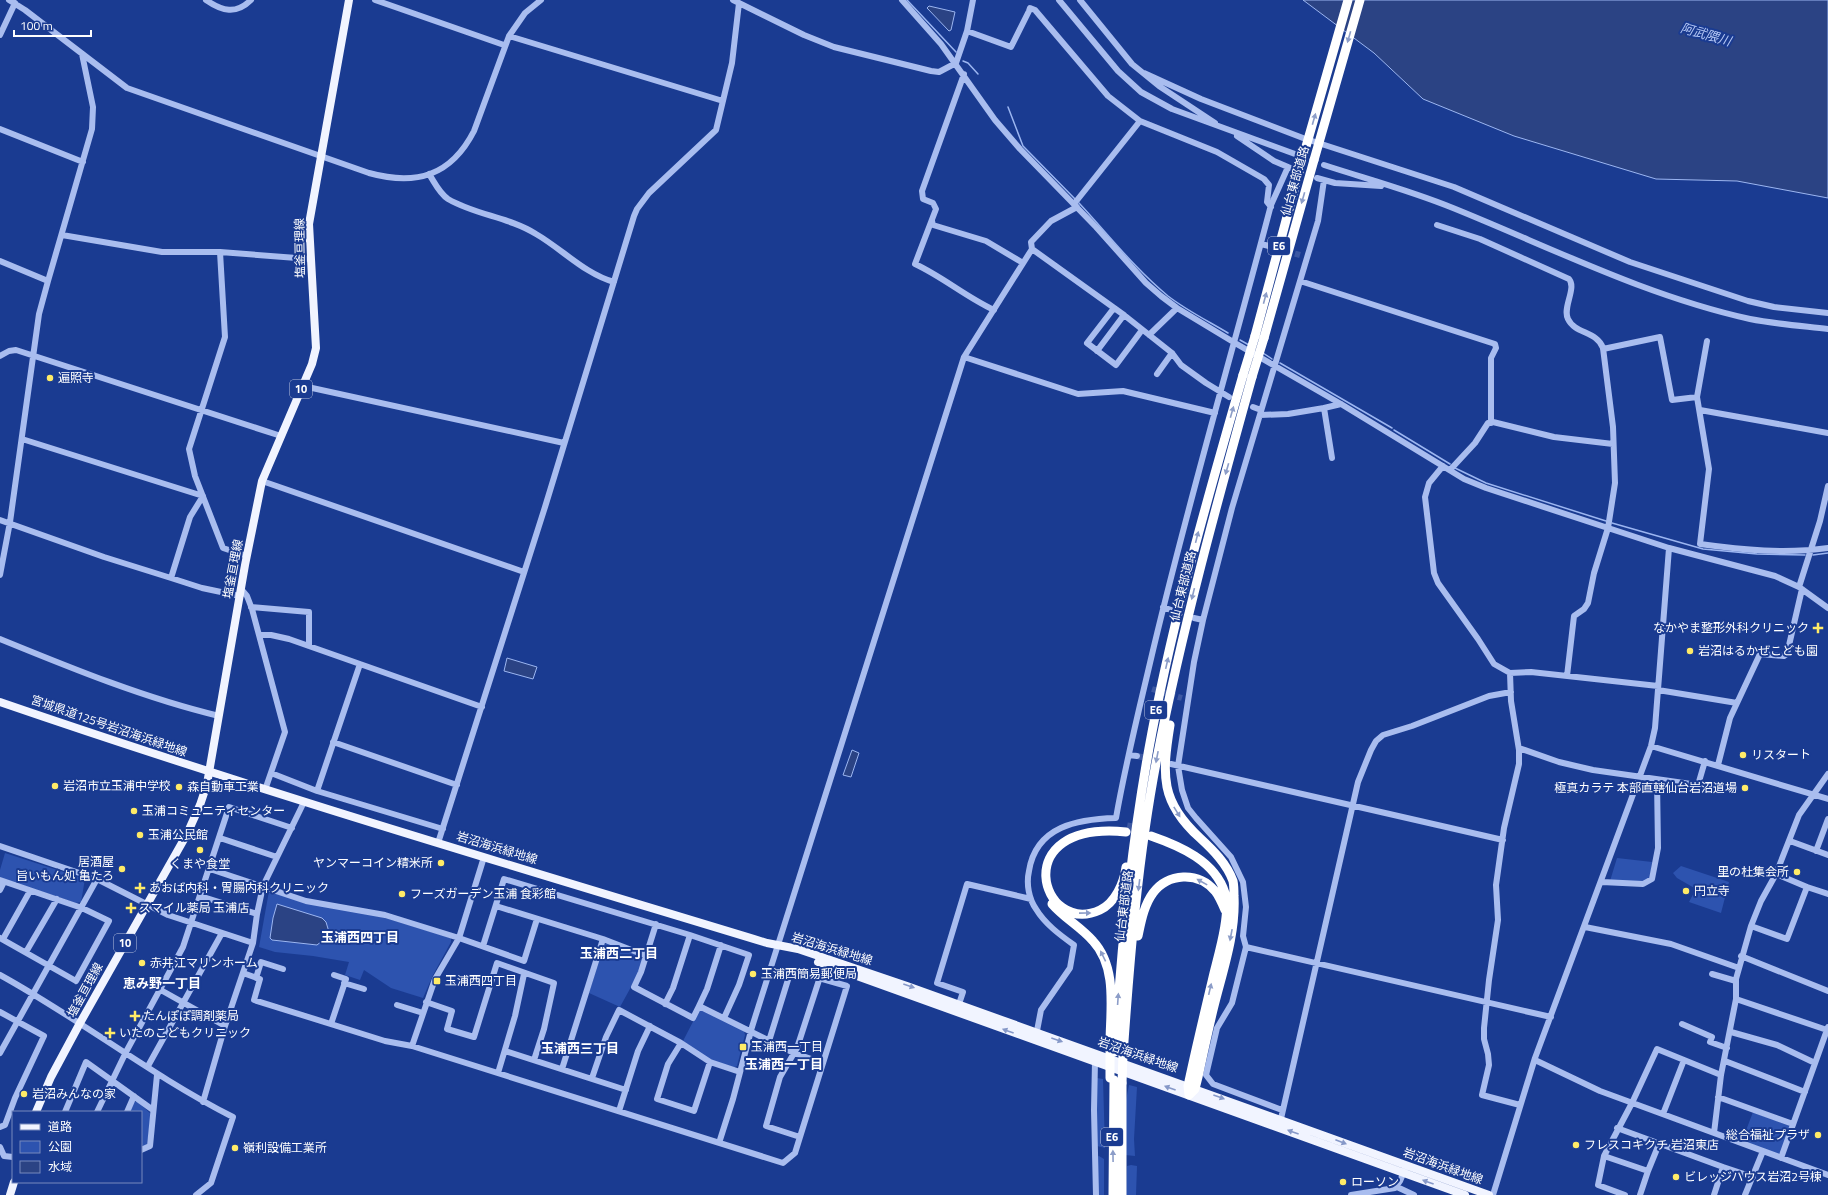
<svg xmlns="http://www.w3.org/2000/svg" width="1828" height="1195" viewBox="0 0 1828 1195" font-family="'Titillium Web','Noto Sans JP',sans-serif">
  <rect width="100%" height="100%" fill="#1a3b91"/>
  <path fill="#2d53af" d="M5,853L85,879L81,902L76,903L0,878V870Z
    M1617,858L1652,862L1650,879L1643,882L1610,881Z
    M1681,866L1729,882L1721,913L1689,902L1696,889L1677,878L1673,873Z
    M269,891L385,918L451,938V942L433,975L423,998L391,988L364,970L360,980L345,975L349,962L313,956L275,952L259,947Z
    M608,943L641,957L643,960L637,976L620,1007L589,993L604,945Z
    M703,1009L744,1030L745,1035L737,1066L733,1068L712,1062L683,1041L699,1010Z
    M1097,1078L1103,1079L1105,1148L1097,1146Z
    M1129,1085L1137,1087L1134,1139L1135,1156L1125,1155V1105Z
    M133,1102H138L151,1114L147,1145L141,1147V1112H129Z
    M1753,1112L1790,1126L1780,1155L1742,1141Z
    M1099,1156L1104,1159V1195H1097L1096,1157Z
    M1131,1165L1137,1166L1136,1195H1126L1127,1166Z"/>
  <path fill="#2b4384" stroke="#9cb6f1" d="M1303,0H1828V198L1737,181L1656,179L1514,136L1423,99L1374,53Z
    M929,6L955,12L951,30L949,31L927,8Z
    M507,658L537,667L533,679L504,671Z
    M852,750L859,753L851,777L843,775Z
    M277,904L322,918L326,922L329,932L327,937L317,945L272,940L270,938L273,918Z"/>
  <g fill="none" stroke-linecap="round" stroke-linejoin="round">
    <path stroke="#9cb6f1" stroke-width="1.5" d="M907,0L956,52
      M963,61L968,63L978,74
      M1008,107L1023,146L1075,199
      M1079,203C1108,234 1135,269 1168,296C1186,310 1208,321 1228,333
      M1240,340L1249,345
      M1263,353L1272,359
      M1280,363L1392,428
      M1394,430L1450,464
      M1455,468L1486,483L1606,521
      M1612,523L1703,549L1757,554L1805,555
      M1813,555L1828,553"/>
    <path stroke="#3c58a2" stroke-width="6" stroke-dasharray="6 3" stroke-linecap="butt" d="M1269,246L1300,255
      M1152,689L1182,698
      M1137,756L1160,761"/>
    <path stroke="#3c58a2" stroke-width="9" stroke-dasharray="9 4.5" stroke-linecap="butt" d="M1127,827L1151,831"/>
    <path stroke="#a9bdef" stroke-width="6" d="M9,0L25,10L127,88L369,173C416,186 451,176 474,131L509,36L525,13L541,0
      M206,0C222,11 236,15 251,0
      M375,0L504,45
      M733,0L804,35L834,47L931,71L939,72L956,63L967,31L973,0
      M902,0L941,44L995,120L1020,149L1096,227L1146,283L1161,296L1177,308L1235,343L1341,404L1464,479L1486,488L1669,548L1775,576L1799,587L1828,608
      M1059,0L1118,71L1141,92L1172,109L1295,154
      M1080,0L1132,64L1159,86L1215,123
      M967,31L1011,47L1029,11L1030,8L1035,10L1108,96L1140,121L1217,152L1264,179L1269,185L1267,202L1271,207
      M0,35L15,3
      M509,36L723,101
      M1144,73L1201,99L1303,138L1454,187L1630,262L1748,301L1774,307L1828,313
      M964,74L922,191L923,199L933,203L936,209L915,264C943,277 966,297 994,310
      M0,129L83,162
      M1237,136L1274,161L1295,170
      M1324,165C1367,179 1412,191 1453,208C1552,248 1646,296 1750,319C1775,324 1802,326 1828,329
      M429,174C435,183 439,193 448,199C475,215 509,217 536,234C562,249 585,274 614,282
      M1317,178L1335,183L1381,186
      M1074,204L1140,121
      M1077,207L1051,221L1031,242L1032,249L1124,315L1172,353L1181,365L1206,383L1229,397
      M932,221L933,225L986,241L1023,263
      M1437,225L1480,239L1569,279C1577,288 1562,308 1568,319C1575,334 1597,331 1603,348L1613,427L1615,483L1608,528L1594,573L1588,603L1584,609L1574,616L1567,676
      M62,235L162,252H220L310,259
      M1261,244L1269,246
      M220,252L225,337L189,449L195,476L223,548L247,556
      M0,261L48,281L39,314L10,522L0,575
      M48,281L92,129L93,107L82,54
      M1300,281L1495,344L1496,348L1491,358V423
      M1114,308L1087,343L1116,365L1142,330
      M1149,335L1177,308
      M1707,341L1697,397L1709,469L1700,544C1743,550 1785,554 1828,548
      M1603,349L1660,337L1672,400L1697,397
      M1097,351L1124,315
      M0,356L9,351L16,350L281,436
      M964,357L1078,394L1123,391L1215,413
      M1157,374L1172,353
      M303,386L564,443
      M1253,407L1261,410
      M1324,408L1341,404
      M1700,410L1828,433
      M1260,415L1288,414L1324,408L1332,458
      M22,439L203,496L190,517L171,578
      M1443,466L1429,483L1425,497L1434,573L1438,583L1478,639L1494,664L1510,673L1531,672L1658,686
      M1450,470L1475,443L1488,423L1493,422L1554,437L1613,444
      M262,481L524,572
      M0,520L104,557L171,578L202,588L240,596
      M1799,587L1820,521L1828,486
      M241,589L247,596L252,609L285,732L265,790
      M251,607L309,612V646
      M1163,607L1171,610
      M1194,618L1203,620
      M259,635H271L289,639L482,707
      M0,639C71,668 144,698 219,716
      M1510,673L1511,701L1519,750V764L1504,828L1496,885L1498,920L1489,980L1484,1028V1039L1488,1054L1489,1065L1482,1095L1520,1105
      M1658,690L1737,703
      M333,742L457,785
      M1651,746L1828,799
      M1519,748L1559,762L1593,770L1698,785L1705,761
      M1129,755L1137,756
      M1171,764L1503,840
      M1718,765L1730,718L1760,654L1784,656L1787,654L1802,589
      M271,773L317,791L443,829
      M317,791L360,664
      M220,838L277,857
      M1790,841L1828,855
      M438,843L545,507L634,216L637,209L649,193L716,130L732,63L739,3
      M0,846L97,879L168,915L253,943
      M1816,851L1828,819
      M210,869L306,901L385,915L459,938L524,961L537,919
      M0,880L82,908L109,921L76,981L0,938
      M1602,882L1643,884L1652,879L1658,848L1657,780
      M1807,887L1828,894
      M0,890L4,882
      M200,896L257,914
      M496,906L603,939L647,956
      M656,924L641,972L634,987L693,1018L699,1006L794,1053L823,1063
      M1751,926L1787,939L1807,887L1776,874
      M1585,927L1671,944L1739,968
      M3,939L30,891
      M483,946L504,879L690,935L749,955L739,985L724,1018
      M1246,947L1551,1017
      M26,952L57,899
      M1741,956L1828,991
      M243,973L260,979L254,1000L385,1041L412,1046L783,1163L795,1153L847,986L791,970L769,1041
      M1712,974L1736,981
      M0,975C80,1019 152,1076 233,1117L211,1183L196,1195
      M256,978L261,962L283,969
      M344,983L364,989
      M159,989L225,1026
      M1736,999L1827,1030
      M426,1002L452,1011L447,1029L474,1037L497,963L554,983L544,1029L534,1060
      M665,1004L673,988L690,935
      M959,1004L963,992L937,983L967,884L1031,899
      M397,1005L423,1013
      M699,1006L707,989L721,945
      M0,1012L44,1036L15,1098L5,1125L0,1127
      M331,1024L346,979L334,975
      M1682,1024L1712,1037L1710,1042L1727,1048
      M1731,1032L1777,1045L1815,1063
      M1036,1036L1041,1010L1070,968L1074,945C1060,935 1045,924 1036,909C1029,899 1026,884 1029,871C1036,826 1078,819 1116,818C1125,766 1138,714 1150,663C1186,509 1231,358 1271,205L1288,167
      M681,1043L668,1064L657,1099L694,1111L710,1062
      M412,1046L435,979L459,938L484,857
      M505,1051L626,1090
      M0,1053L97,879
      M1535,1060L1600,1091L1828,1175
      M1095,1061L1094,1110L1096,1195
      M1725,1061L1805,1092
      M148,1066L222,933
      M562,1069L603,939
      M498,1073L515,1016L524,974
      M592,1078L606,1037L619,1010L681,1043L710,1062L740,1072
      M1718,1097L1793,1124
      M203,1102L225,1026L253,943L257,914L263,886L304,802
      M1282,1110L1213,1084L1206,1075L1217,1028L1232,1003L1246,947L1243,936L1246,907L1243,882L1231,857L1196,818L1188,808L1182,790L1178,766L1194,662L1203,620L1232,508L1318,221L1324,180
      M619,1111L638,1051L650,1026
      M65,1112L86,1062L153,1110
      M97,1112L126,1052L183,947L229,807L292,828
      M127,1112L134,1096
      M1663,1114L1684,1060
      M1280,1123L1358,782L1371,750L1376,741L1383,735L1412,726L1489,696L1511,692
      M1617,1128L1723,1167L1714,1195
      M1714,1133L1721,1075L1736,999V979L1751,926L1761,901L1776,874L1799,815L1828,774
      M800,1137L766,1126L780,1077L797,1048L820,977
      M719,1143L733,1099L752,1027L964,357L1032,249
      M0,1147L4,1156L13,1157
      M141,1150L150,1146L157,1075
      M1604,1156L1648,1171L1640,1195
      M1781,1158L1828,1027
      M1723,1167L1753,1177
      M1648,1171L1659,1144
      M1397,1187L1414,1195
      M1351,1195L1395,1188L1400,1181L1405,1169
      M1493,1195L1535,1058L1651,746L1655,728L1669,548
      M1625,1195L1598,1185L1604,1156L1632,1103L1657,1049L1721,1075
      M1745,1195L1763,1151"/>
    <path stroke="#f1f4ff" stroke-width="8" d="M0,702C253,789 510,865 767,943L798,949L907,986L1489,1195
      M818,962L1465,1195
      M36,1112L51,1077L80,1023L187,834L200,805L207,784L245,565L262,481L312,364L316,348L309,224L349,0
      M10,1195L14,1182"/>
    <path stroke="#fff" stroke-width="9" d="M1255,336L1303,157
      M1264,338L1314,160
      M1170,725C1162,775 1160,802 1200,838C1213,850 1227,864 1233,881C1234,886 1234,891 1234,896C1236,933 1223,970 1214,1006C1208,1030 1203,1054 1198,1077L1195,1089L1189,1095
      M1126,832C1006,820 1041,937 1100,910C1115,903 1124,883 1126,867
      M1151,836C1180,846 1215,861 1225,893C1231,913 1219,953 1214,973C1205,1011 1196,1048 1188,1086L1189,1095
      M1052,904C1064,918 1081,927 1093,941C1118,968 1110,1011 1110,1044
      M1138,936C1141,922 1144,905 1153,893C1168,873 1198,871 1215,891C1219,896 1222,903 1225,910
      M1115,1052C1121,945 1132,837 1152,732C1175,611 1209,493 1243,375
      M1123,1055C1130,956 1138,856 1157,758C1182,629 1217,503 1252,377
      M1122,1083V1195
      M1113,1195L1114,1080"/>
    <path stroke="#fff" stroke-width="9" d="M1303,157L1348,0
      M1314,160L1360,0
      M1243,375L1255,336
      M1252,377L1264,338
      M1110,1050V1078
      M1122,1083L1123,1055"/>
  </g>
  <defs><path id="oneway-solid" d="M-6-.8H1V-3.2L6.5 0L1 3.2V.8H-6Z"/></defs>
  <g fill="#8c9dc8">
    <use href="#oneway-solid" transform="translate(1349 37) rotate(106)"/>
    <use href="#oneway-solid" transform="translate(1314 119) rotate(-74)"/>
    <use href="#oneway-solid" transform="translate(1303 198) rotate(106)"/>
    <use href="#oneway-solid" transform="translate(1265 298) rotate(-75)"/>
    <use href="#oneway-solid" transform="translate(1232 412) rotate(-74)"/>
    <use href="#oneway-solid" transform="translate(1227 469) rotate(106)"/>
    <use href="#oneway-solid" transform="translate(1197 537) rotate(-76)"/>
    <use href="#oneway-solid" transform="translate(1193 594) rotate(104)"/>
    <use href="#oneway-solid" transform="translate(1167 663) rotate(-77)"/>
    <use href="#oneway-solid" transform="translate(1157 757) rotate(101)"/>
    <use href="#oneway-solid" transform="translate(1177 812) rotate(58)"/>
    <use href="#oneway-solid" transform="translate(1202 882) rotate(-151)"/>
    <use href="#oneway-solid" transform="translate(1139 885) rotate(97)"/>
    <use href="#oneway-solid" transform="translate(1085 913) rotate(-1)"/>
    <use href="#oneway-solid" transform="translate(1231 935) rotate(101)"/>
    <use href="#oneway-solid" transform="translate(1103 956) rotate(-116)"/>
    <use href="#oneway-solid" transform="translate(1210 989) rotate(-77)"/>
    <use href="#oneway-solid" transform="translate(1118 999) rotate(-86)"/>
    <use href="#oneway-solid" transform="translate(1113 1156) rotate(-91)"/>
  </g>
  <g fill="#8698c8">
    <use href="#oneway-solid" transform="translate(909 986) rotate(19)"/>
    <use href="#oneway-solid" transform="translate(1008 1031) rotate(-160)"/>
    <use href="#oneway-solid" transform="translate(1057 1040) rotate(19)"/>
    <use href="#oneway-solid" transform="translate(1170 1088) rotate(-160)"/>
    <use href="#oneway-solid" transform="translate(1219 1097) rotate(20)"/>
    <use href="#oneway-solid" transform="translate(1293 1132) rotate(-160)"/>
    <use href="#oneway-solid" transform="translate(1341 1142) rotate(21)"/>
    <use href="#oneway-solid" transform="translate(1428 1182) rotate(-160)"/>
  </g>
  <g fill="#ffeb67" stroke="#1a3b91" stroke-width="1.5">
    <circle cx="50" cy="378" r="4"/>
    <path d="M1816 622h4v4h4v4h-4v4h-4v-4h-4v-4h4z"/>
    <circle cx="1690" cy="651" r="4"/>
    <circle cx="1743" cy="755" r="4"/>
    <circle cx="55" cy="786" r="4"/>
    <circle cx="179" cy="787" r="4"/>
    <circle cx="1745" cy="788" r="4"/>
    <circle cx="134" cy="811" r="4"/>
    <circle cx="140" cy="835" r="4"/>
    <circle cx="200" cy="850" r="4"/>
    <circle cx="441" cy="863" r="4"/>
    <circle cx="122" cy="869" r="4"/>
    <circle cx="1797" cy="872" r="4"/>
    <path d="M138 882h4v4h4v4h-4v4h-4v-4h-4v-4h4z"/>
    <circle cx="1686" cy="891" r="4"/>
    <circle cx="402" cy="894" r="4"/>
    <path d="M129 902h4v4h4v4h-4v4h-4v-4h-4v-4h4z"/>
    <circle cx="142" cy="963" r="4"/>
    <circle cx="753" cy="974" r="4"/>
    <rect x="433" y="977" width="8" height="8" rx="2"/>
    <path d="M133 1010h4v4h4v4h-4v4h-4v-4h-4v-4h4z"/>
    <path d="M108 1027h4v4h4v4h-4v4h-4v-4h-4v-4h4z"/>
    <rect x="739" y="1043" width="8" height="8" rx="2"/>
    <circle cx="24" cy="1094" r="4"/>
    <circle cx="1818" cy="1135" r="4"/>
    <circle cx="1576" cy="1145" r="4"/>
    <circle cx="235" cy="1148" r="4"/>
    <circle cx="1676" cy="1177" r="4"/>
    <circle cx="1343" cy="1182" r="4"/>
  </g>
  <g text-anchor="middle" stroke-width="4" stroke-linejoin="round" paint-order="stroke">
    <g fill="#1a3b91" stroke="#bac4de" stroke-width="1">
      <rect x="1268" y="237" width="22" height="18" rx="3"/>
      <rect x="290" y="380" width="22" height="18" rx="3"/>
      <rect x="1145" y="701" width="22" height="18" rx="3"/>
      <rect x="114" y="934" width="22" height="18" rx="3"/>
      <rect x="1101" y="1128" width="22" height="18" rx="3"/>
    </g>
    <g font-size="11" font-weight="bold" fill="#fff">
      <text x="1279" y="250">E6</text>
      <text x="301" y="393">10</text>
      <text x="1156" y="714">E6</text>
      <text x="125" y="947">10</text>
      <text x="1112" y="1141">E6</text>
    </g>
    <g font-size="12" fill="#fff" stroke="#1a3b91">
      <text transform="translate(1295 181) rotate(-74)" y="4">仙台東部道路</text>
      <text transform="translate(300 248) rotate(-91)" y="4">塩釜亘理線</text>
      <text transform="translate(233 569) rotate(-79)" y="4">塩釜亘理線</text>
      <text transform="translate(1183 586) rotate(-76)" y="4">仙台東部道路</text>
      <text transform="translate(109 726) rotate(19)" y="4">宮城県道125号岩沼海浜緑地線</text>
      <text transform="translate(497 848) rotate(17)" y="4">岩沼海浜緑地線</text>
      <text transform="translate(1124 906) rotate(-83)" y="4">仙台東部道路</text>
      <text transform="translate(832 949) rotate(17)" y="4">岩沼海浜緑地線</text>
      <text transform="translate(85 990) rotate(-61)" y="4">塩釜亘理線</text>
      <text transform="translate(1138 1055) rotate(19)" y="4">岩沼海浜緑地線</text>
      <text transform="translate(1443 1166) rotate(20)" y="4">岩沼海浜緑地線</text>
    </g>
    <g font-size="12" fill="#fff" stroke="#1a3b91" text-anchor="start">
      <text x="58" y="382">遍照寺</text>
      <text x="1809" y="632" text-anchor="end">なかやま整形外科クリニック</text>
      <text x="1698" y="655">岩沼はるかぜこども園</text>
      <text x="1751" y="759">リスタート</text>
      <text x="63" y="790">岩沼市立玉浦中学校</text>
      <text x="187" y="791">森自動車工業</text>
      <text x="1737" y="792" text-anchor="end">極真カラテ 本部直轄仙台岩沼道場</text>
      <text x="142" y="815">玉浦コミュニティセンター</text>
      <text x="148" y="839">玉浦公民館</text>
      <text x="114" y="866" text-anchor="end">居酒屋<tspan x="114" dy="14">旨いもん処 亀たろ</tspan></text>
      <text x="433" y="867" text-anchor="end">ヤンマーコイン精米所</text>
      <text x="200" y="868" text-anchor="middle">くまや食堂</text>
      <text x="1789" y="876" text-anchor="end">里の杜集会所</text>
      <text x="149" y="892">あおば内科・胃腸内科クリニック</text>
      <text x="1694" y="895">円立寺</text>
      <text x="410" y="898">フーズガーデン玉浦 食彩館</text>
      <text x="139" y="912">スマイル薬局 玉浦店</text>
      <text x="150" y="967">赤井江マリンホーム</text>
      <text x="761" y="978">玉浦西簡易郵便局</text>
      <text x="445" y="985">玉浦西四丁目</text>
      <text x="143" y="1020">たんぽぽ調剤薬局</text>
      <text x="119" y="1037">いたのこどもクリニック</text>
      <text x="751" y="1051">玉浦西一丁目</text>
      <text x="32" y="1098">岩沼みんなの家</text>
      <text x="1810" y="1139" text-anchor="end">総合福祉プラザ</text>
      <text x="1584" y="1149">フレスコキクチ 岩沼東店</text>
      <text x="243" y="1152">嶺利設備工業所</text>
      <text x="1684" y="1181">ビレッジハウス岩沼2号棟</text>
      <text x="1351" y="1186">ローソン</text>
    </g>
    <g font-size="13" font-style="italic" fill="#b5c8f6" stroke="#1a3b91">
      <text transform="translate(1706 34) rotate(16)" y="5">阿武隈川</text>
    </g>
    <g font-size="13" font-weight="bold" fill="#fff" stroke="#1a3b91">
      <text x="360" y="942">玉浦西四丁目</text>
      <text x="619" y="958">玉浦西二丁目</text>
      <text x="162" y="988">恵み野一丁目</text>
      <text x="580" y="1053">玉浦西三丁目</text>
      <text x="784" y="1069">玉浦西一丁目</text>
    </g>
  </g>
  <rect x="12" y="1111" width="130" height="72" fill="#1a3b91" stroke="#7689bd"/>
  <rect x="20" y="1124" width="20" height="6" fill="#f1f4ff" stroke="#7689bd"/>
  <text x="48" y="1131" font-size="12" fill="#ffffff">道路</text>
  <rect x="20" y="1141" width="20" height="12" fill="#2d53af" stroke="#7689bd"/>
  <text x="48" y="1151" font-size="12" fill="#ffffff">公園</text>
  <rect x="20" y="1161" width="20" height="12" fill="#2b4384" stroke="#7689bd"/>
  <text x="48" y="1171" font-size="12" fill="#ffffff">水域</text>
  <path d="M14 30v6h77v-6" fill="none" stroke="#ffffff" stroke-width="2"/>
  <text x="20" y="30" font-size="12" fill="#ffffff" stroke="#1a3b91" stroke-width="3" paint-order="stroke">100 m</text>
</svg>
